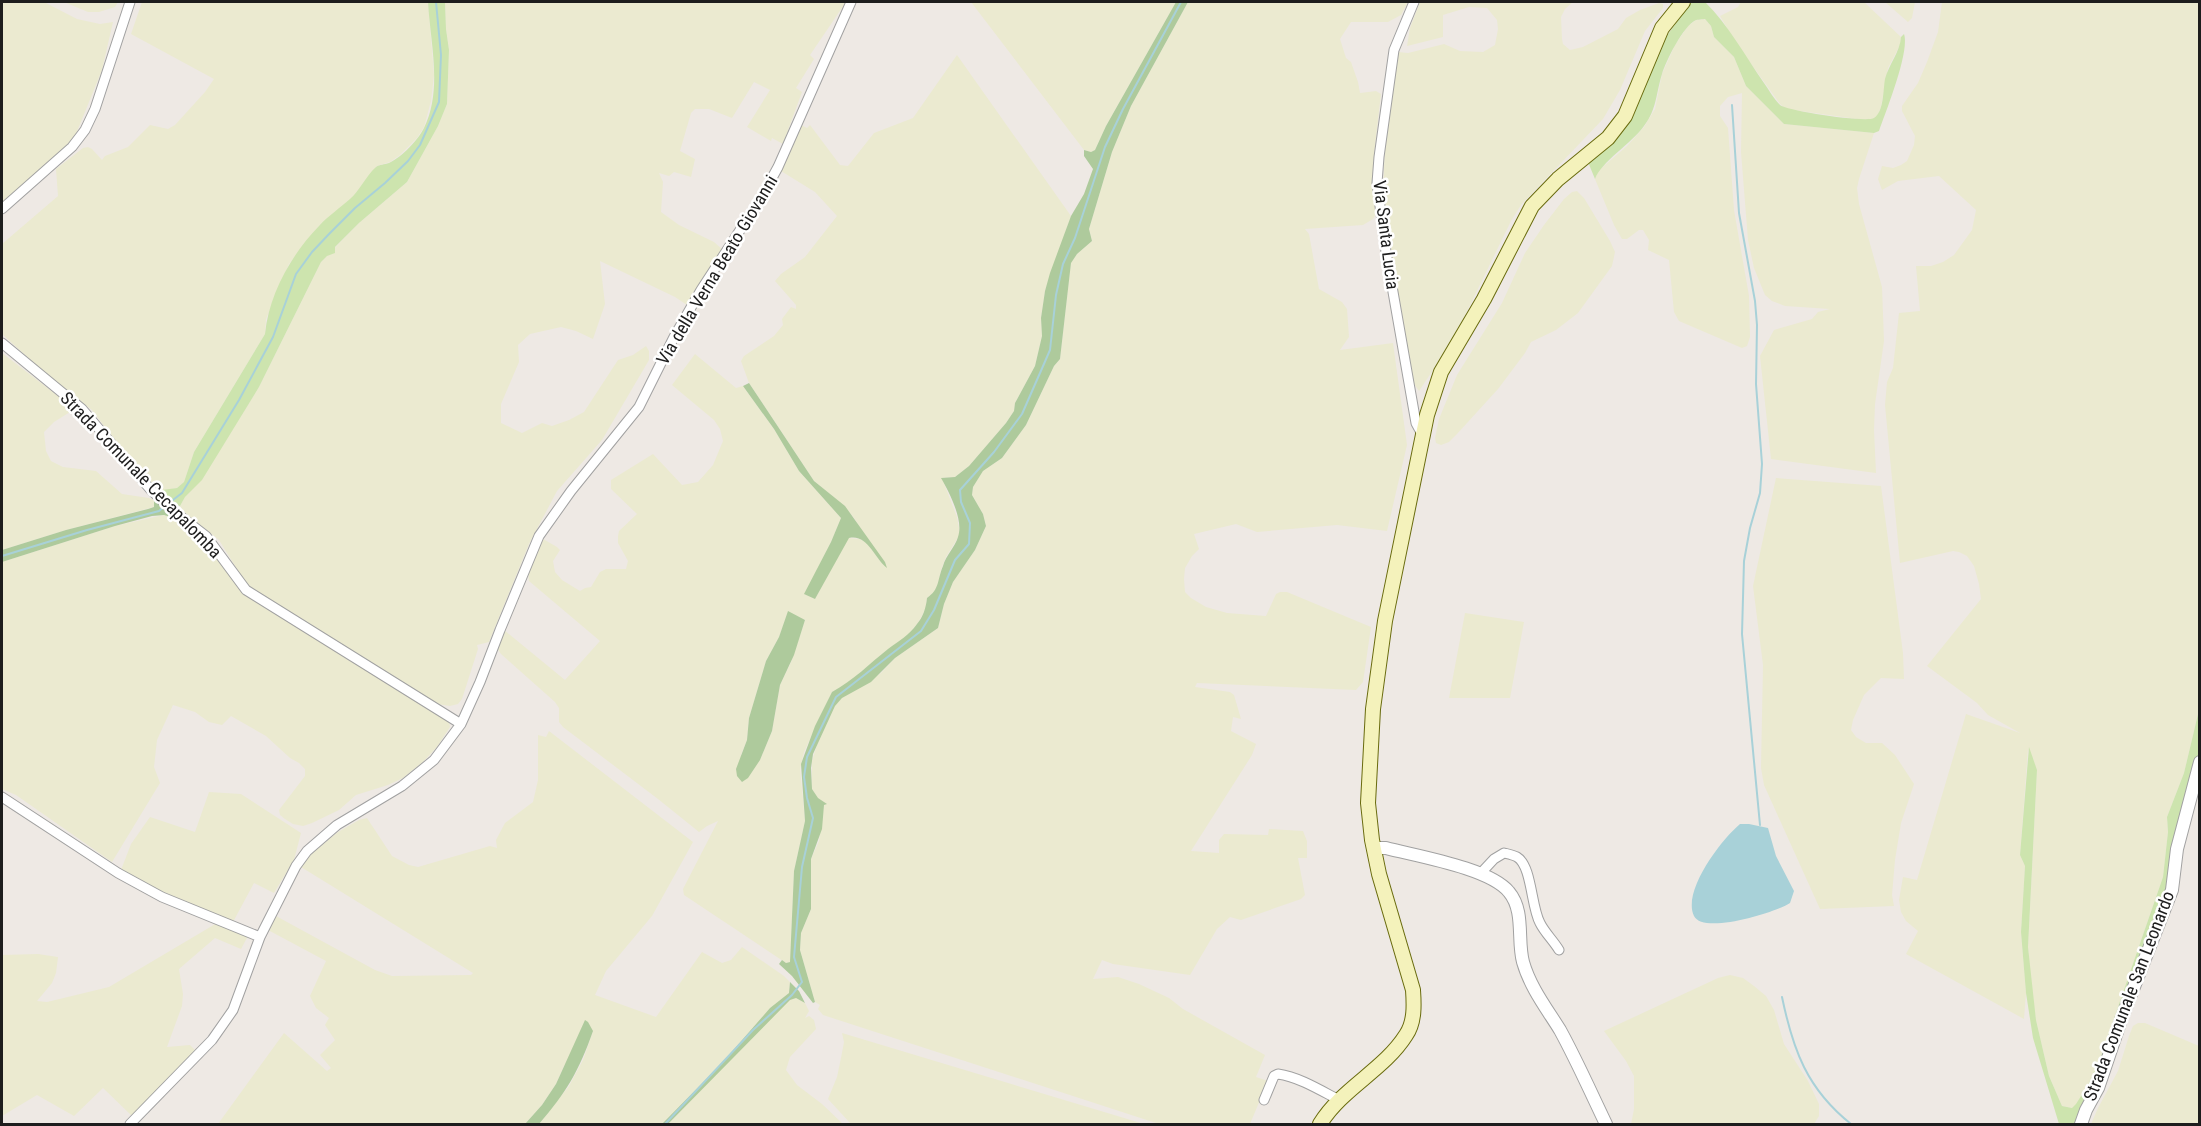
<svg xmlns="http://www.w3.org/2000/svg" width="2201" height="1126" viewBox="0 0 2201 1126" font-family="'Roboto Condensed',sans-serif">
  <rect width="100%" height="100%" fill="#eee9e4"/>
  <path fill="#ebead0" fill-rule="evenodd" d="M2,2H44L77,19L100,24L113,22L102,70L76,134L66,147L2,205Z
    M64,2H118L115,7L99,12H88Z
    M142,2H428L434,75L431,101L424,127L417,138L400,155L390,162L377,166L352,198L320,225L289,264L266,319L265,334L194,452L184,482L177,488L166,490H158L146,482L92,410L60,387L2,334V244L58,196L56,169L83,148L88,147L92,149L102,160L105,156L128,147L150,125L168,129L175,125L205,92L214,79L131,34Z
    M445,2H846L810,55L814,59L796,88L802,92L783,144L772,138L771,141L747,127L770,90L754,82L732,118L709,109H695L691,113L680,151L695,159L691,177L674,172L669,176L659,173L663,182L661,212L679,225L714,242L723,250L687,305L675,297L600,261L605,304L593,339L576,331L561,327L530,334L518,345L519,362L501,404V423L522,433L542,423L552,426L569,420L584,412L618,360L633,355L646,346L649,351V360L602,440L557,491L529,544L489,642L477,645L478,649L462,699L458,704L450,706L437,704L248,587L219,540L183,511L180,506L185,497L202,479L259,387L321,262L359,223L407,182L438,126L447,104L449,50L446,29Z
    M971,2H1176L1106,126L1095,150L1091,152L1084,150Z
    M1188,2H1408L1401,15L1388,22H1351L1340,39L1346,58L1351,62L1358,82L1360,93L1376,91L1381,94L1374,155L1373,182L1376,214L1373,219L1363,225L1305,229L1309,234L1319,289L1342,302L1347,309L1349,337L1340,350L1393,343L1407,445L1387,531L1337,525L1257,532L1236,524L1194,534L1199,549L1192,556L1185,568L1184,579L1185,592L1191,598L1206,607L1227,613L1266,616L1276,594L1280,592H1287L1371,627L1363,682L1356,690L1197,683L1195,687L1230,692L1234,695L1241,719L1233,717L1231,731L1256,744L1252,755L1191,851L1219,853V840L1224,834L1268,835L1269,829L1303,831L1307,841V858H1298L1305,895L1301,899L1241,920L1230,917L1217,929L1190,975L1113,964L1102,960L1093,979L1118,977L1139,984L1169,998L1183,1009L1265,1055L1256,1077L1268,1081L1250,1124H1159L823,1015L818,1009L820,1005L815,1002L800,950L801,933L811,909V859L819,841L824,805L826,804L817,798L812,789V761L817,745L835,706L842,698L881,673L895,658L938,628L944,604L953,582L975,550L986,526L983,514L972,495L973,487L983,471L1002,458L1026,425L1054,366L1060,359L1071,262L1077,254L1092,241L1089,229L1112,152L1131,106Z
    M1420,2H1573L1565,9L1561,17L1562,39L1563,44L1570,50L1583,47L1618,29L1626,18L1640,10L1659,3L1663,4V8L1645,31L1620,90L1603,119L1521,205L1511,221L1453,340L1419,391L1414,384L1392,272L1383,191L1386,122L1396,55L1398,52L1408,53L1444,44L1460,51L1483,52L1495,45L1498,29L1497,20L1487,8L1469,7L1443,15V37L1407,46L1410,28Z
    M1741,2H1864L1901,37L1900,45L1888,68L1881,107L1877,117L1872,120L1857,119L1786,109L1780,104L1736,43L1720,16L1738,7Z
    M1885,2H1915L1912,18L1908,22Z
    M1942,2H2199V710L2184,773L2167,817L2168,832L2163,877L2101,1056L2088,1085L2076,1105L2072,1108L2062,1106L2049,1076L2036,1020L2031,987L2028,947L2037,770L2028,749L2020,855L2025,866L2021,932L2026,993L2024,1019L1906,954L1918,931L1906,921L1901,912L1899,900L1903,877L1917,880L1966,714L2020,733L1988,715L1977,703L1927,666L1981,599L1979,584L1974,566L1967,556L1959,552L1953,551L1900,563L1885,405L1887,382L1893,368L1899,313L1920,311L1916,266H1931L1943,262L1954,255L1972,230L1976,210L1939,176L1898,181L1882,190L1878,179L1882,166L1893,168L1901,165L1907,161L1914,145L1915,136L1902,111V106L1918,83L1927,62L1938,32Z
    M1705,19L1711,26L1714,37L1734,57L1746,86L1784,124L1874,133L1859,179L1857,188L1859,204L1882,287L1884,341L1875,404L1874,430L1876,473L1771,459L1760,356L1774,330L1812,319L1818,312L1830,309L1785,306L1772,301L1765,295L1754,268L1748,240L1741,152L1742,93L1728,97L1720,106V116L1728,128L1734,210L1749,296L1750,337L1747,346L1742,348L1679,321L1674,312L1669,260L1648,250L1649,240L1643,230H1639L1627,239H1622L1614,225L1595,179L1598,171L1627,146L1644,127L1655,109L1662,74L1675,45L1688,26L1696,20Z
    M957,55L1071,216L1045,291L1041,318L1042,336L1035,366L1015,403L1014,411L1006,423L969,466L955,477L942,478L957,517L959,528V536L946,557L941,570L937,590L927,598L926,608L918,623L907,636L887,650L843,687L832,692L804,752L800,769L805,821L794,871L790,962L786,963L684,895L683,889L718,821L707,826L699,832L658,799L563,727L559,722V708L555,702L501,654L497,648L504,630L565,680L600,641L529,581L528,573L543,539L557,547L560,550L553,561L555,572L562,580L580,591L585,588L591,587L600,572L606,569H626L628,561L618,543V536L619,531L637,514L611,489V480L653,454L682,485L698,482L713,465L723,441L720,429L714,420L672,385L695,354L736,388L743,386L774,429L799,471L841,518L831,542L805,594L815,599L848,538L860,539L867,543L883,565L854,518L844,506L814,481L749,383L741,361L744,356L774,336L783,325L782,319L791,307L796,309V305L775,281L781,274L805,257L837,216L815,192L781,171L801,125L807,128L810,125L840,165L848,166L874,133L913,118ZM788,612L805,620L791,662L780,685L772,731L760,760L741,755L747,740L749,718L766,661L779,637Z
    M1577,191L1584,198L1610,241L1615,252L1612,266L1578,313L1556,330L1531,342L1525,353L1498,389L1457,434L1449,442L1441,445L1436,443L1435,438L1439,419L1457,375L1502,303L1525,253L1544,225L1564,199L1572,192Z
    M2,353L71,406L70,412L54,422L44,432L46,451L51,461L63,467L96,471L122,494L149,498L154,500V507L66,530L2,550Z
    M1776,478L1881,486L1903,653L1904,679L1881,678L1864,695L1853,720L1851,730L1856,737L1866,743H1882L1895,755L1914,784L1901,823L1895,860L1892,895L1894,906L1820,909L1764,785L1761,768L1763,665L1753,586Z
    M164,515L177,519L204,538L233,581L246,594L449,722L450,727L437,747L423,762L403,778L388,785L356,795L339,810L312,823L303,826L293,824L285,819L280,815L279,810L305,776V769L299,763L290,758L266,736L231,716L222,725L209,722L195,712L173,705L157,740L154,767L160,783L112,862L16,795L2,789V562L115,526Z
    M1465,613L1524,622L1510,698H1449Z
    M549,731L693,842L652,916L606,971L595,995L656,1017L702,952L722,963L731,960L742,947L784,976L790,982L789,993L770,1008L722,1063L662,1124H539L569,1086L583,1060L593,1031L564,1066L556,1084L542,1105L525,1124H218L284,1033L327,1071L331,1068L320,1055L335,1040L325,1025L329,1018L316,1008L310,996L326,961L268,930L276,916L375,970L392,976L471,975L473,973L301,867L311,854L338,832L359,820L367,818L392,856L409,865L418,867L490,846L497,848L496,840L505,823L533,802L538,780V735L546,737Z
    M209,792L241,794L301,833L294,860L274,893L254,883L233,922L152,887L121,870L131,844L150,817L195,832Z
    M217,923L248,936L241,949L215,938L179,969L183,994L182,1006L167,1047L190,1045L195,1050L132,1116L103,1088L74,1116L37,1095L2,1116V955L38,954L58,957L56,973L52,983L37,1001L47,1002L109,987Z
    M1730,975L1743,978L1754,986L1766,996L1774,1010L1784,1044L1808,1081L1819,1104V1116L1814,1124H1631L1634,1109V1076L1626,1061L1604,1031L1718,978Z
    M796,998L805,1003L809,1011L805,1018L809,1016L814,1020L816,1029L790,1057L786,1070L797,1085L822,1104L843,1124H713L711,1122L709,1124H668L776,1011L790,999Z
    M2138,1023H2145L2199,1046V1124H2091L2098,1108L2118,1071L2129,1036L2133,1026Z
    M842,1033L1144,1124H851L828,1099L837,1077L841,1058L844,1042Z"/>
  <path fill="#cde4ae" d="M428,2H445L446,29L449,50L447,104L438,126L407,182L359,223L335,247V253L327,256L321,262L259,387L202,480L185,497L180,506H174L162,495V490L177,488L184,482L194,452L265,334C269,294 291,255 319,226C328,216 340,208 350,199C360,190 366,176 376,167C380,164 384,165 389,163C402,157 418,140 424,128C443,90 430,41 428,2Z
    M1691,2H1705C1728,24 1745,56 1764,83C1769,90 1774,99 1780,105C1787,111 1867,123 1874,118C1884,112 1883,90 1885,79C1889,64 1900,52 1901,37L1904,34C1910,52 1886,111 1879,131L1874,133L1784,124L1746,86L1734,57L1714,37L1711,26L1705,19C1704,19 1696,20 1696,20C1683,26 1666,61 1662,74C1656,93 1657,109 1644,126C1632,143 1601,162 1595,179L1588,162L1622,132L1635,111L1661,44Z
    M2199,710V753L2175,848L2170,890L2079,1124H2059L2033,1038L2026,993L2021,932L2025,866L2020,855L2029,747L2037,770L2028,947L2036,1020L2049,1076L2062,1106L2072,1108L2076,1104L2088,1085L2101,1056L2163,877L2168,832L2167,817L2184,773Z"/>
  <path fill="#aeca9c" d="M1176,2H1188L1131,106L1112,152L1089,229L1092,241L1077,254L1071,263L1060,359L1054,366L1026,425L1002,458L983,471L973,487L972,495L983,514L986,526L975,550L953,582L944,604L938,628L895,658L871,682L842,698L835,706L813,754L811,768L812,789L818,798L827,804L824,805L822,829L811,859V909L801,933L800,950L815,1002L813,1003L792,976L779,964L782,960L786,963L790,962L794,871L805,821L801,764L815,726L832,692C854,680 869,664 888,649C899,641 909,635 917,624C923,617 926,608 927,598C940,589 937,580 943,566C946,555 955,547 958,537C964,520 949,492 941,478L955,477L969,466L1006,423L1014,411L1015,403L1035,366L1042,336L1041,318L1045,291L1050,273L1071,216L1084,194L1093,169L1084,156V150L1091,152L1095,150L1106,126Z
    M749,383L814,481L845,506L885,562L887,568C874,558 868,534 849,538L815,599L804,594L831,542L841,518L799,471L774,429L743,386Z
    M154,500L158,501L177,519L164,515L152,516L115,526L2,562V550L66,530L148,509L154,507Z
    M788,611L805,620L794,655L780,685L772,731L760,760L748,778L742,782L737,776L736,769L747,740L749,718L766,661L779,637Z
    M790,982L799,991L805,1003L796,998L790,1000L668,1124H662L722,1063L770,1008L789,993Z
    M585,1020L588,1022L593,1031C579,1071 566,1093 539,1124H525L542,1105L556,1084Z"/>
  <path fill="#a8d1d8" d="M1740,824H1749L1768,828L1776,856L1794,891L1790,903C1777,912 1703,935 1694,916C1682,891 1721,840 1740,824Z"/>
  <g fill="none" stroke-linecap="round" stroke-linejoin="round">
    <path stroke="#a8d1d8" stroke-width="2" d="M1732,105L1739,213L1755,301L1757,325L1756,384L1762,464L1760,493L1750,528L1744,561L1742,634L1760,825
      M169,503L182,493L239,400L273,337L296,274L312,252L330,233L355,208L385,183L408,161L420,145L439,102L441,55L436,2
      M2,556L87,530L159,511L165,506
      M1782,997C1793,1050 1807,1089 1851,1124
      M665,1124L753,1030L792,995L802,982L794,957L802,867L813,818L807,798L804,777L807,757L836,697L921,631L934,610L955,560L969,544L970,523L961,502L960,490L994,452L1022,414L1040,373L1050,350L1056,295L1063,264L1075,238L1105,147L1123,109L1181,2"/>
    <g stroke="#a1a1a1" stroke-width="11">
      <path id="minor" d="M1414,2L1394,50L1379,157L1377,183L1386,252L1416,423L1422,434
        M2,209L72,147L85,130L95,109L130,2
        M2,343L82,409L150,489L171,509L206,536L246,590L461,724
        M2,797L118,873L162,897L260,937
        M1480,874L1494,859L1504,853C1508,854 1513,855 1517,857C1532,866 1531,907 1540,923C1545,933 1553,940 1559,950
        M1264,1100L1274,1076L1278,1074C1299,1077 1320,1090 1339,1100
        M130,1124L212,1040L233,1010L260,937L296,866L307,851L337,825L402,786L434,760L461,724L480,682L500,630L539,536L571,491L639,407L674,337L701,290L761,198L778,167L851,2"/>
    </g>
    <g stroke="#a1a1a1" stroke-width="14">
      <path id="tertiary" d="M1374,848H1386C1416,856 1490,868 1509,892C1525,911 1517,940 1523,962C1530,987 1547,1009 1560,1030C1577,1061 1591,1093 1606,1124
        M2081,1124L2086,1110L2098,1088L2121,1020L2172,890L2177,849L2200,762"/>
    </g>
    <g stroke="#696b0e" stroke-width="16">
      <path id="secondary" d="M1320,1124C1342,1088 1384,1070 1406,1035C1415,1022 1414,1004 1413,990L1379,874L1372,840L1368,803L1373,709L1385,621L1427,415L1441,372L1484,299L1532,206L1558,179L1608,138L1625,116L1662,28L1683,2"/>
    </g>
    <use href="#minor" stroke="#fff" stroke-width="9"/>
    <use href="#tertiary" stroke="#fff" stroke-width="12"/>
    <use href="#secondary" stroke="#f4f2bb" stroke-width="14"/>
  </g>
  <g text-anchor="middle" stroke-width="5" stroke-linejoin="round" paint-order="stroke">
    <g font-size="18" fill="#1d1d1d" stroke="#fff">
      <text transform="translate(1386 235) rotate(83)" y="6">Via Santa Lucia</text>
      <text transform="translate(717 270) rotate(-59)" y="6">Via della Verna Beato Giovanni</text>
      <text transform="translate(141 475) rotate(46)" y="6">Strada Comunale Cecapalomba</text>
      <text transform="translate(2129 996) rotate(-69)" y="6">Strada Comunale San Leonardo</text>
    </g>
  </g>
  <rect width="2201" height="1126" fill="none" stroke="#1d1d1d" stroke-width="6"/>
</svg>
